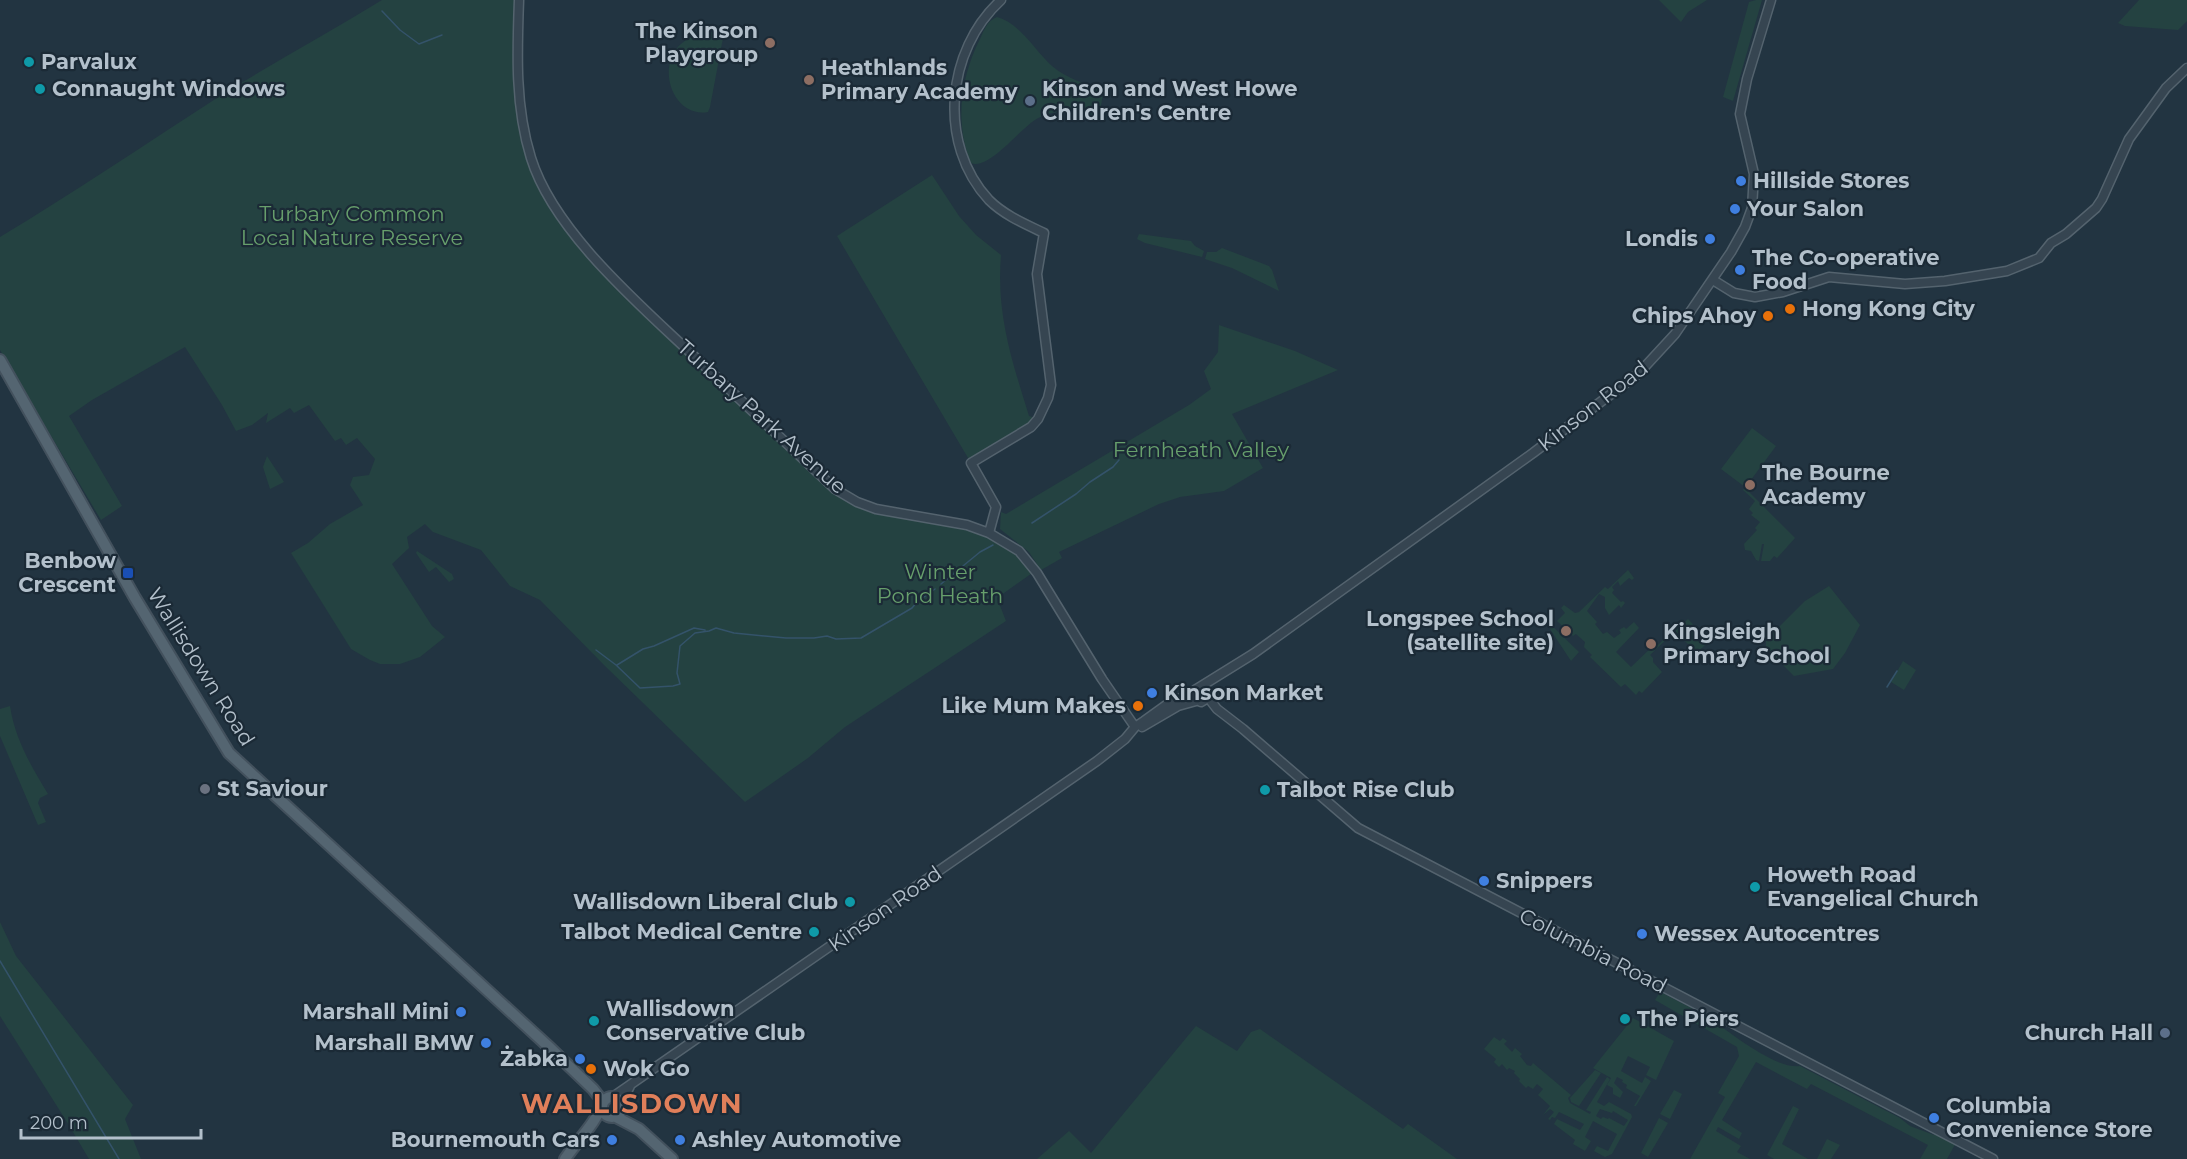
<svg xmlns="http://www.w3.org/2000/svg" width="2187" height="1159" viewBox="0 0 2187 1159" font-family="Montserrat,sans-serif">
  <rect width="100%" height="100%" fill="#223441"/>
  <path fill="#244241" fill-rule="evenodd" d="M382,0H519L517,40L526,137L547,192L586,248L835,489L857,502L967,525L1019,551L1035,571L997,598L1006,621L845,727L808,758L745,802L605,666L540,600L510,586L481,550L433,532L425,524L407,537L409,548L392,564L432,626L445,637L420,657L400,664H380L370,660L351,649L291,553L308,543L330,524L363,505L350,485L353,477L369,475L375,459L357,438L346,445L341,438L335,441L309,405L294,413L290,408L266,423L268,413L252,425L236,431L222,405L185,347L92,400L69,416L122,506L101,520L0,350V237C75,192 147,143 220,96C273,63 328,33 382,0Z
    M1659,0H1707L1688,12L1681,22Z
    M1756,0H1762L1733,101L1723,97L1749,2Z
    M2139,0H2187V21L2178,30L2125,26L2118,23Z
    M997,17C1020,23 1035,51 1052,66C1067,79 1085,84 1104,88L1099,117C1086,114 1070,109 1057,112C1050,113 1041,116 1035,120C1020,129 988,171 971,163C954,123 961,76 980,39C984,30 987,21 997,17Z
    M711,32L718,33L723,38L710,107L708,112C665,120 646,38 711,32Z
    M932,175L959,216L976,235L1001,255C996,314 1012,361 1029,416L1038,419L971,463L837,236Z
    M1139,234L1191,241L1195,246L1204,251L1202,257L1145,243L1137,239Z
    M1222,248L1269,266L1272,270L1279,291L1232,268L1205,259L1207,252H1216Z
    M1219,325L1295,351L1338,370L1232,414L1263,468L1224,491L1180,497L1159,504L1059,552L1062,558L1041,570L1029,552L1000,529L1001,512L1006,514L1189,405L1211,389L1204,371L1218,352Z
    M1752,428L1776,446L1745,488L1795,538L1777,558L1774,556L1770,561H1761L1764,544H1762L1759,561L1756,560L1751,551L1745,550L1744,544L1757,530L1755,528L1760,522L1751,515L1753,513L1749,509L1755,501L1743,490L1745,487L1721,469Z
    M267,456L284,482L270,489L263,467Z
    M417,551L452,574L454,579L449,582L436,567L429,572L416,553Z
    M1628,570L1634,578L1632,580L1629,578L1620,586L1618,581L1612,587L1614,590L1612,593L1621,602L1623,601L1625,603L1621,608L1619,605L1609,615L1605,608V597L1599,594L1587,611L1597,622L1595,624L1603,634L1607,632L1614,638L1621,633L1619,630L1624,627L1626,629L1634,622L1639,628L1616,652L1631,667L1656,643L1658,645L1671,632L1672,634L1650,655L1653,658V662L1662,672L1642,693L1639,691L1636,695L1625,684L1621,687L1590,657L1592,655L1584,647L1585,642L1576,634L1573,636L1557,621L1565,613L1561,608L1564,605L1575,613L1579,612L1605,587L1608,589Z
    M1829,586L1860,625L1845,653L1833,669L1794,676L1766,648V636L1780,626L1805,601Z
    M1688,619L1709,641L1697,653L1675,631Z
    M1547,621L1579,652L1571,661L1548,626Z
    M1903,661L1916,670L1904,690L1891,682Z
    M10,706C15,739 31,766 48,794L40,798L38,803L46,822L38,825L0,736V709Z
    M0,922L16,956L133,1105L125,1119L141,1159H89L67,1122L0,1016Z
    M1660,992C1675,1000 1691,1007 1706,1016C1726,1029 1775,1070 1800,1066L1900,1118L1910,1126L1934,1135L1937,1130L1957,1141L1947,1159H1920L1928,1145L1811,1084L1807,1089L1756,1062L1722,1120L1742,1133L1739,1139L1718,1127L1716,1131L1741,1146L1737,1152L1750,1159H1690L1725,1097L1718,1093L1739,1056L1737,1047L1655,1000Z
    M1633,1018L1674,1041L1656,1080L1646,1075L1650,1067L1628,1056L1621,1071L1642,1083L1645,1077L1651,1081L1636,1106H1634L1640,1096L1626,1088L1627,1085L1622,1082L1623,1080L1617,1077L1614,1083L1623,1092L1620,1098L1613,1094V1088L1607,1085L1611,1078L1593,1068Z
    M1196,1026L1237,1051L1251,1032L1260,1029L1403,1129L1408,1124L1457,1159H1037L1069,1131L1091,1153Z
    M1494,1037L1500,1041L1503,1038L1507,1041L1504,1044L1512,1052L1515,1048L1522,1054L1520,1056L1527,1065L1531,1066L1533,1063L1571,1095L1568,1098L1570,1103L1590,1114L1591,1112L1586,1110L1607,1077L1610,1079L1597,1102L1604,1106L1609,1102L1631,1114L1632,1117L1612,1154L1605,1157L1594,1151L1597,1146L1608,1151L1617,1134L1593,1121L1585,1137L1591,1141L1585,1151L1573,1144L1575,1140L1554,1124L1557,1119L1580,1130L1584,1124L1559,1112L1555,1118L1552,1117L1550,1120L1548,1119L1554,1112L1550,1109L1543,1115L1550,1106L1538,1095L1543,1089L1537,1084L1533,1089L1528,1086L1526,1088L1519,1081L1520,1079L1514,1073L1515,1071L1509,1068L1507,1070L1502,1064L1499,1067L1494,1062L1496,1059L1484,1049ZM1600,1109L1612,1113L1613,1111L1628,1120L1624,1126L1609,1118L1608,1119L1603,1117L1601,1119L1596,1116Z
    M1595,1070L1601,1073L1579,1106L1571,1102L1570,1098Z
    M1674,1090L1682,1094L1670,1119L1660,1114Z
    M1793,1106L1799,1109L1782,1144L1808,1159H1774L1767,1155Z
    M1659,1118L1668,1123L1648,1157L1641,1153Z
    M1827,1139L1840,1145L1831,1159H1817Z"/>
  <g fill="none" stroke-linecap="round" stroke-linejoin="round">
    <path stroke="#34536a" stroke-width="1.5" d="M382,11L400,30L419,44L442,35
      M1032,523L1076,494L1090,482L1113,467L1119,460
      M941,584L980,552L993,545
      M596,650L616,665L640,688L673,686L680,684L677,673L680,646L695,633L709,631L716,628L734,633L786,638H814L827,636L836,639L861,638L912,608L917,602L935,589
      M617,665L643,649L654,646L694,628L705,630
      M1887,687L1897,671
      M0,961L119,1159"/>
    <g stroke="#54636e" stroke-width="11">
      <path id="tertiary" d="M519,0C517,53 515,107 531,158C554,232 640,305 695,357C742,401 788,445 835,489L857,502L876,509L967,525L989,533L1019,551L1037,573L1102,679L1135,727
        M1713,280L1734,293L1755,297L1783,292L1829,277L1905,284L1945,281L2007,271L2039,258L2051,243L2066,234L2096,208L2102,199L2129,139L2166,88L2187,68
        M989,533L996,507L971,463L1031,427L1038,419L1048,398L1051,385L1037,274L1044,233C1025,224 1004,215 989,200C937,144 946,50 1001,0
        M1199,688L1203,689L1207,693L1206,699L1201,702L1194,698L1195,690L1253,654L1533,453L1639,373L1675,334L1731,252L1745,227L1752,208L1754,174L1740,114L1747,79L1771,0
        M1207,696L1217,709L1243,729L1358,828L1993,1159
        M1142,727L1178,706L1196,701
        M614,1096L1097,761L1125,739L1135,727L1144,721L1169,703L1194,692
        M622,1102L630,1086"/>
    </g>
    <g stroke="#43515d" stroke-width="14">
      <path id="primary" d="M0,360L135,598L229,753L549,1047L593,1089L603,1102
        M602 1107a10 10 0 1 1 20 0a10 10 0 1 1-20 0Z
        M616,1117L639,1129L672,1159
        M565,1159C576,1142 597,1122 602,1104"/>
    </g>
    <use href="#tertiary" stroke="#364551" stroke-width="8"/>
    <use href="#primary" stroke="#546571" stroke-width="10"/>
  </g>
  <g fill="#8d6e63" stroke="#1b2a36" stroke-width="2">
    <circle cx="770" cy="43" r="6"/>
    <circle cx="809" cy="80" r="6"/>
    <circle cx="1750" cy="485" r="6"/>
    <circle cx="1566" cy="631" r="6"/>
    <circle cx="1651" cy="644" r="6"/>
  </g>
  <g fill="#0f9aa8" stroke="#1b2a36" stroke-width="2">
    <circle cx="29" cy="62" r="6"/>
    <circle cx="40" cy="89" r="6"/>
    <circle cx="1265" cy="790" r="6"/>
    <circle cx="1755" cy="887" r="6"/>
    <circle cx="850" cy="902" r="6"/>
    <circle cx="814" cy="932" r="6"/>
    <circle cx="1625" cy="1019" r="6"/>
    <circle cx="594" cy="1021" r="6"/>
  </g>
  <g fill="#5c6f8a" stroke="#1b2a36" stroke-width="2">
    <circle cx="1030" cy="101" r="6"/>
    <circle cx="2165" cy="1033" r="6"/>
  </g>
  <g fill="#3f7fe0" stroke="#1b2a36" stroke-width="2">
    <circle cx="1741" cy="181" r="6"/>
    <circle cx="1735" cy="209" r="6"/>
    <circle cx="1710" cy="239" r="6"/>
    <circle cx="1740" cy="270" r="6"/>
    <circle cx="1152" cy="693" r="6"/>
    <circle cx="1484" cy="881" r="6"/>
    <circle cx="1642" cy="934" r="6"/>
    <circle cx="461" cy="1012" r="6"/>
    <circle cx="486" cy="1043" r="6"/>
    <circle cx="580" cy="1059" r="6"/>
    <circle cx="1934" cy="1118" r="6"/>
    <circle cx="612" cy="1140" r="6"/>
    <circle cx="680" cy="1140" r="6"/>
  </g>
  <g fill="#e8710a" stroke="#1b2a36" stroke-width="2">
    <circle cx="1790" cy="309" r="6"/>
    <circle cx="1768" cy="316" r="6"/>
    <circle cx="1138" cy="706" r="6"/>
    <circle cx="591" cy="1069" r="6"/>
  </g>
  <rect fill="#1a4fb4" stroke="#1b2a36" stroke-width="2" x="122" y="567" width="12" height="12" rx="3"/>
  <circle fill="#6b7280" stroke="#1b2a36" stroke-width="2" cx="205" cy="789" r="6"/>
  <g text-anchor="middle" stroke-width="4.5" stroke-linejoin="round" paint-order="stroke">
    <g font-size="21" font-weight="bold" fill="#b3c0cb" stroke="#1b2a36" text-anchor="start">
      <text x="758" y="38" text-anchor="end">The Kinson<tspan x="758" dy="24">Playgroup</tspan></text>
      <text x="41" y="69">Parvalux</text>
      <text x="821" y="75">Heathlands<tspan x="821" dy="24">Primary Academy</tspan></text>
      <text x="52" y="96">Connaught Windows</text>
      <text x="1042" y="96">Kinson and West Howe<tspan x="1042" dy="24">Children's Centre</tspan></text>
      <text x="1753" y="188">Hillside Stores</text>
      <text x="1747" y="216">Your Salon</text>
      <text x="1698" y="246" text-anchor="end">Londis</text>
      <text x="1752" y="265">The Co-operative<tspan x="1752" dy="24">Food</tspan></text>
      <text x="1802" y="316">Hong Kong City</text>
      <text x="1756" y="323" text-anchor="end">Chips Ahoy</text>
      <text x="1762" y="480">The Bourne<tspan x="1762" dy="24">Academy</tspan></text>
      <text x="116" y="568" text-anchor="end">Benbow<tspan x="116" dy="24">Crescent</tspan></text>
      <text x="1554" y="626" text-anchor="end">Longspee School<tspan x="1554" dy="24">(satellite site)</tspan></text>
      <text x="1663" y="639">Kingsleigh<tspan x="1663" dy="24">Primary School</tspan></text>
      <text x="1164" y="700">Kinson Market</text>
      <text x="1126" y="713" text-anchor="end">Like Mum Makes</text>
      <text x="217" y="796">St Saviour</text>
      <text x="1277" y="797">Talbot Rise Club</text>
      <text x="1767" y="882">Howeth Road<tspan x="1767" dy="24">Evangelical Church</tspan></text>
      <text x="1496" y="888">Snippers</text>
      <text x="838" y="909" text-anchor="end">Wallisdown Liberal Club</text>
      <text x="802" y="939" text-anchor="end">Talbot Medical Centre</text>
      <text x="1654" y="941">Wessex Autocentres</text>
      <text x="606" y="1016">Wallisdown<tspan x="606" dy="24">Conservative Club</tspan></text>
      <text x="449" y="1019" text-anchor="end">Marshall Mini</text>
      <text x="1637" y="1026">The Piers</text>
      <text x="2153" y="1040" text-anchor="end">Church Hall</text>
      <text x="474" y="1050" text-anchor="end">Marshall BMW</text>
      <text x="568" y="1066" text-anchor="end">Żabka</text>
      <text x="603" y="1076">Wok Go</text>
      <text x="1946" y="1113">Columbia<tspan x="1946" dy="24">Convenience Store</tspan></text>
      <text x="600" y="1147" text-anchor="end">Bournemouth Cars</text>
      <text x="692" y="1147">Ashley Automotive</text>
    </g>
    <g font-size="21" fill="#679f6c" stroke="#1b2a36">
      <text x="352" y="221">Turbary Common<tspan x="352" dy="24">Local Nature Reserve</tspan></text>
      <text x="1201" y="457">Fernheath Valley</text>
      <text x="940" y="579">Winter<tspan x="940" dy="24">Pond Heath</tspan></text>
    </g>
    <g font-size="21" fill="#b3c0cb" stroke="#1b2a36">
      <text transform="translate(1593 406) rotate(-38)" y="7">Kinson Road</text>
      <text transform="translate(762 417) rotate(42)" y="7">Turbary Park Avenue</text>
      <text transform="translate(201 667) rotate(58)" y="7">Wallisdown Road</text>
      <text transform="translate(885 909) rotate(-35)" y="7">Kinson Road</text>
      <text transform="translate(1593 951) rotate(27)" y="7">Columbia Road</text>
    </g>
    <g font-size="27" font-weight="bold" letter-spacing="1.5" fill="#e07f5a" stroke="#1b2a36">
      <text x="632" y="1113">WALLISDOWN</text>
    </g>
  </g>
  <path d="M21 1129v9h180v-9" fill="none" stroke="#b3c0cb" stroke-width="3"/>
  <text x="30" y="1129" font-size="18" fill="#b3c0cb" stroke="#1b2a36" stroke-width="4.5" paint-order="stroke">200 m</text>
</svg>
